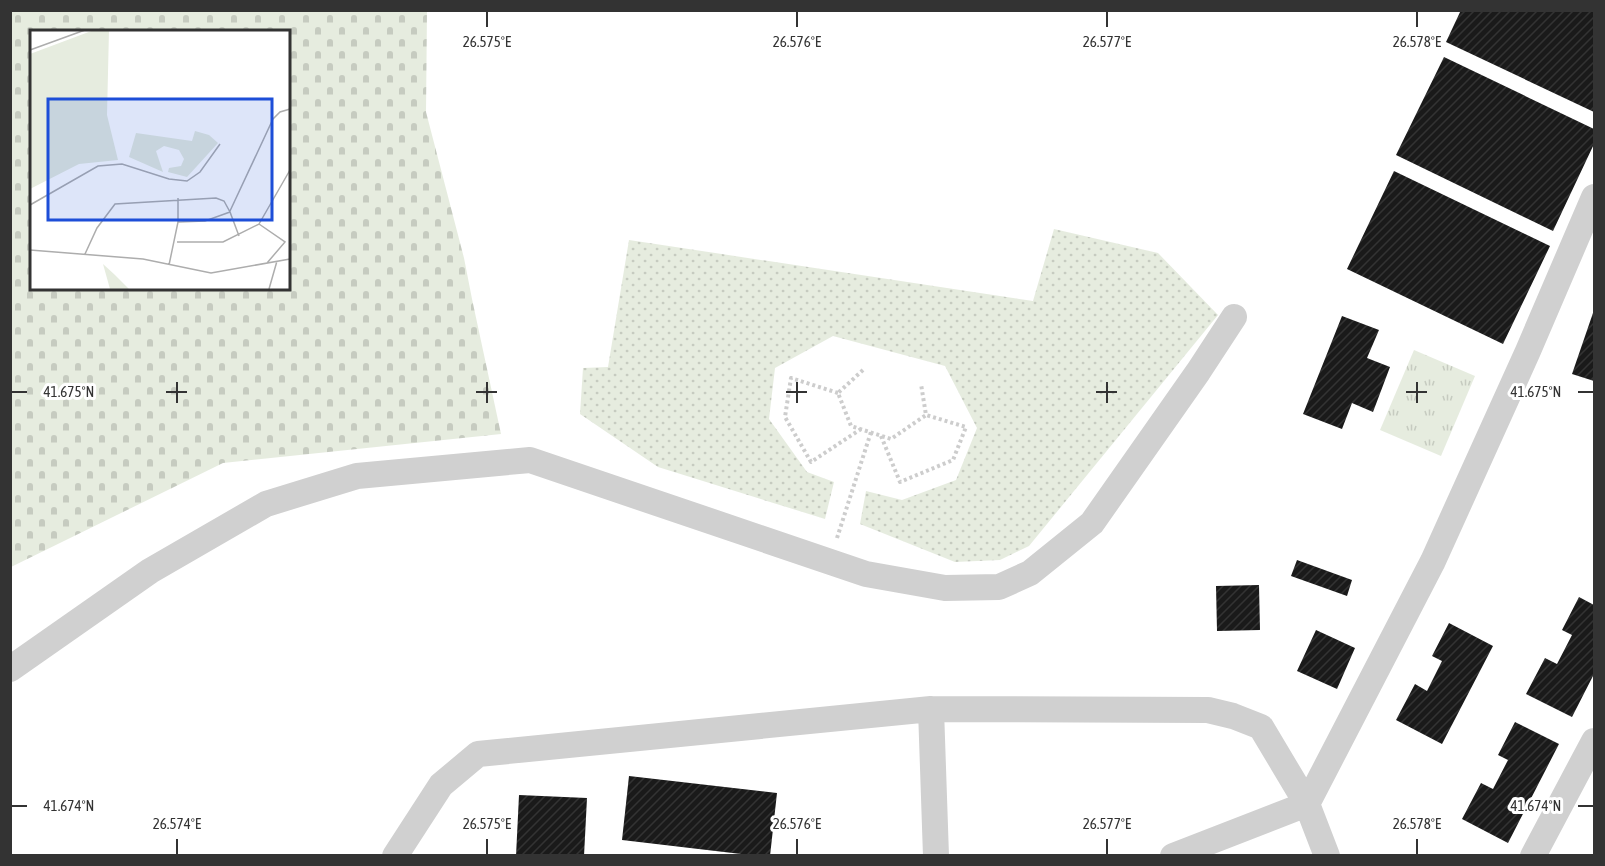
<svg xmlns="http://www.w3.org/2000/svg" width="1605" height="866" viewBox="0 0 1605 866" font-family="'Asap Condensed',sans-serif">
  <defs>
    <pattern id="grass-dots" width="8" height="8" patternUnits="userSpaceOnUse" patternTransform="scale(1.5)"><rect width="8" height="8" fill="#e6ecdf"/><path d="M2 2h.1M6 6h.1" fill="none" stroke="#c6cbc0" stroke-width="1.8" stroke-linecap="round"/></pattern>
    <pattern id="cemetery-stones" width="16" height="16" patternUnits="userSpaceOnUse" patternTransform="scale(1.5)"><rect width="16" height="16" fill="#e6ecdf"/><path d="M2 7V4a2 2 0 0 1 4 0v3zM10 15v-3a2 2 0 0 1 4 0v3z" fill="#c6cbc0"/></pattern>
    <pattern id="park-tufts" width="24" height="20" patternUnits="userSpaceOnUse" patternTransform="scale(1.5)"><rect width="24" height="20" fill="#e6ecdf"/><path d="M3 7l-1-3M5 7V3M7 7l1-3M15 17l-1-3M17 17v-4M19 17l1-3" fill="none" stroke="#c6cbc0"/></pattern>
    <pattern id="building-hatch" width="6" height="6" patternUnits="userSpaceOnUse" patternTransform="scale(1.5)"><rect width="6" height="6" fill="#1a1a1a"/><path d="M-1 1l2-2M0 6l6-6M5 7l2-2" fill="none" stroke="#333"/></pattern>
  </defs>
  <rect width="100%" height="100%" fill="#fff"/>
  <path fill="url(#grass-dots)" d="M1054,229L1158,253L1218,315L1029,546L1000,560L955,562L860,524L866,491L902,500L956,480L977,428L945,366L833,336L775,368L769,419L807,472L834,482L825,519L658,467L580,414L583,368L608,367L629,240L1033,301Z"/>
  <path fill="url(#cemetery-stones)" fill-rule="evenodd" d="M11,10L427,11L426,112L464,258L472,299L501,434L223,463L11,567ZM32,32H288V288H32Z"/>
  <path fill="url(#park-tufts)" d="M1414,350L1475,376L1441,456L1380,430Z"/>
  <path fill="url(#building-hatch)" d="M1461,10H1594V112L1446,42Z
    M1444,57L1594,129V144L1553,231L1396,155Z
    M1394,171L1550,246L1503,344L1347,269Z
    M1594,310V381L1572,374Z
    M1342,316L1379,330L1367,358L1390,367L1373,412L1352,403L1342,429L1303,414Z
    M1297,560L1352,580L1347,596L1291,576Z
    M1259,585L1260,630L1217,631L1216,586Z
    M1579,597L1594,605V674L1572,717L1526,694L1545,658L1557,664L1572,635L1562,630Z
    M1449,623L1493,646L1442,744L1396,720L1415,684L1427,691L1442,661L1432,656Z
    M1316,630L1355,648L1337,689L1297,671Z
    M1515,722L1559,744L1508,843L1462,819L1481,783L1493,789L1508,760L1498,755Z
    M629,776L777,793L770,856H758L622,840Z
    M519,795L587,798L584,856H516Z"/>
  <g fill="none" stroke-linecap="round" stroke-linejoin="round">
    <path stroke="#cdcdcd" stroke-width="4" stroke-dasharray="3 3" stroke-linecap="butt" d="M863,370L838,393L851,426L891,439L926,415L921,384
      M838,393L791,378L785,417L811,462L861,429
      M881,436L900,482L953,460L966,427L926,415
      M837,538L871,432"/>
    <path stroke="#d0d0d0" stroke-width="26" d="M10,669L150,571L266,504L357,476L530,460L866,574L945,588L999,587L1030,573L1092,523L1198,372L1234,317
      M931,709L936,856
      M1307,804L1433,561L1528,351L1594,197
      M395,856L441,785L478,754L931,709L1208,710L1233,716L1261,727L1307,804
      M1173,856L1307,804L1327,856
      M1533,856L1594,741"/>
  </g>
  <path fill="none" stroke="#333" stroke-width="2" d="M487,12V27M797,12V27M1107,12V27M1417,12V27M177,382V403M487,382V403M797,382V403M1107,382V403M1417,382V403M12,392H27M166,392H187M476,392H497M786,392H807M1096,392H1117M1406,392H1427M1578,392H1593M12,806H27M1578,806H1593M177,839V854M487,839V854M797,839V854M1107,839V854M1417,839V854"/>
  <g transform="translate(30 30)">
    <rect width="260" height="260" fill="#fff"/>
    <path d="M165,101L179,105L188,113L157,147L138,142L139,138L151,136L154,129L149,120L134,116L126,121L133,142L99,127L106,103L162,111ZM73,234L85,245L99,259H80Z" fill="#e6ecdf"/>
    <path d="M64,0H79L77,85L88,130L49,134L0,159V24Z" fill="#e6ecdf"/>
    <path fill="none" stroke="#adadad" stroke-width="1.5" d="M0,20L55,0M148,168V192M0,175L68,136L92,134L139,149L157,151L170,142L190,114M200,181L243,89L250,82L260,79M229,194L260,140M147,212H193L229,194L255,212L237,233M0,220L113,229L181,243L260,229M55,224L67,198L85,174L186,168L194,171L200,182M139,235L148,192L175,191L200,182L209,206M239,259L247,231"/>
    <path fill="#1d4ed8" fill-opacity="0.15" stroke="#1d4ed8" stroke-width="3" d="M18,69H242V190H18Z"/>
    <rect width="260" height="260" fill="none" stroke="#333" stroke-width="3"/>
  </g>
  <g font-size="15" text-anchor="middle" fill="#333" stroke="#fff" stroke-width="6" stroke-linejoin="round" paint-order="stroke">
    <text x="487" y="47">26.575°E</text>
    <text x="797" y="47">26.576°E</text>
    <text x="1107" y="47">26.577°E</text>
    <text x="1417" y="47">26.578°E</text>
    <text x="69" y="397">41.675°N</text>
    <text x="1536" y="397">41.675°N</text>
    <text x="69" y="811">41.674°N</text>
    <text x="1536" y="811">41.674°N</text>
    <text x="177" y="829">26.574°E</text>
    <text x="487" y="829">26.575°E</text>
    <text x="797" y="829">26.576°E</text>
    <text x="1107" y="829">26.577°E</text>
    <text x="1417" y="829">26.578°E</text>
  </g>
  <rect width="1605" height="866" fill="none" stroke="#333333" stroke-width="24"/>
</svg>
